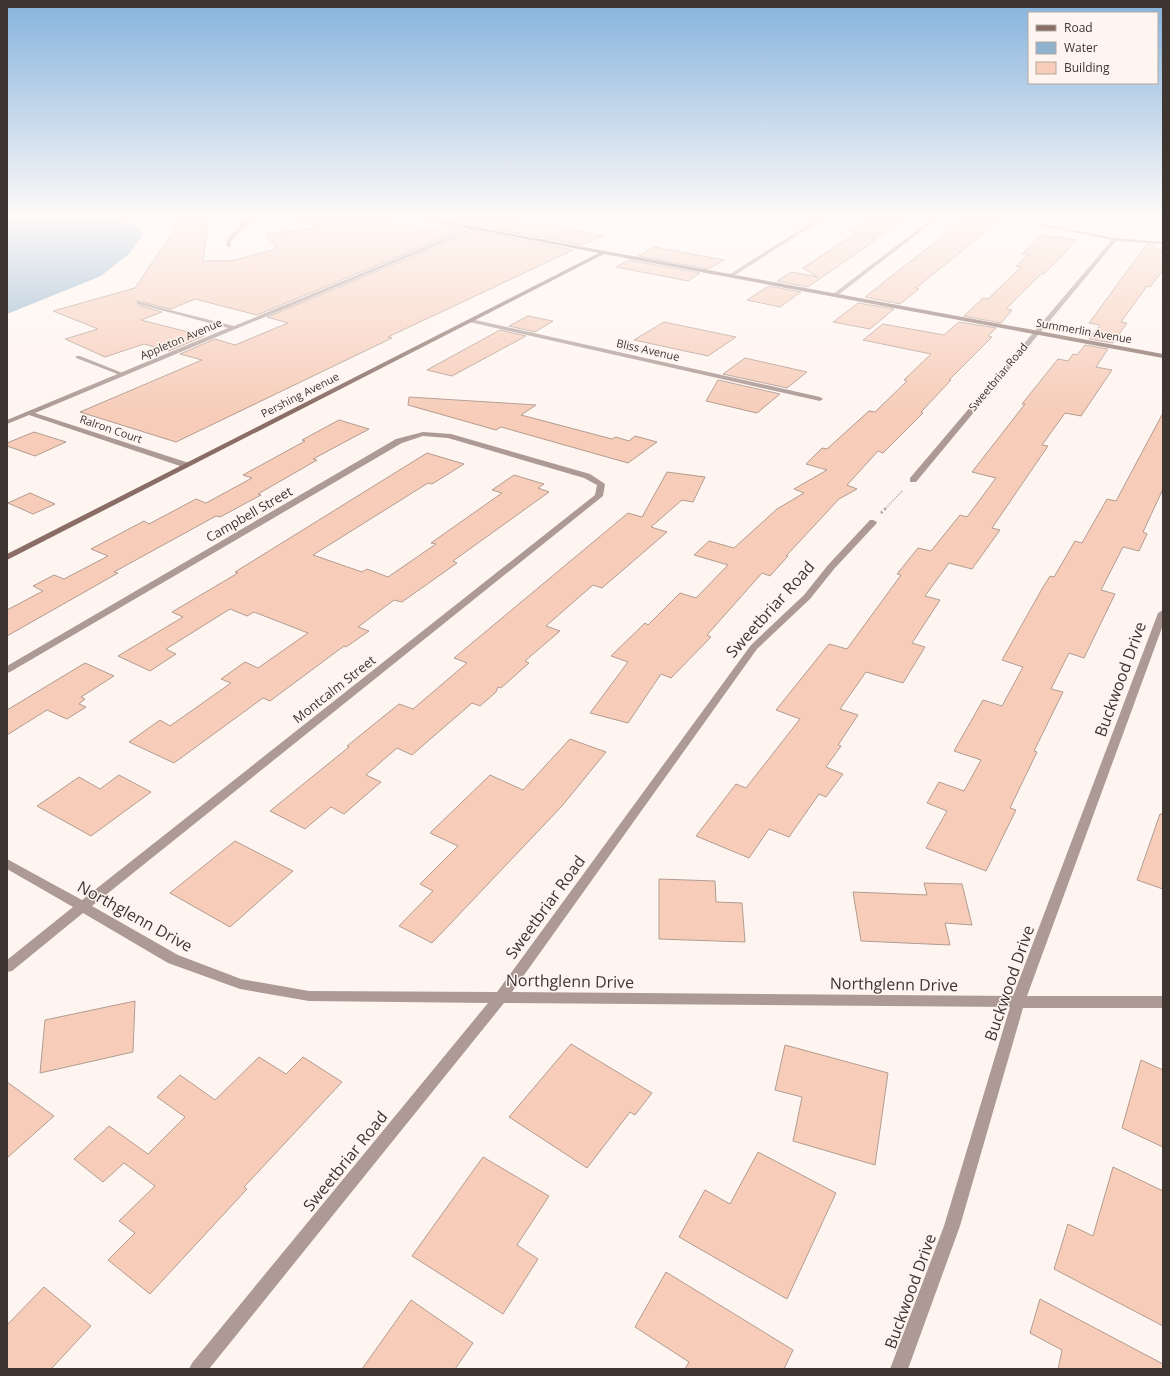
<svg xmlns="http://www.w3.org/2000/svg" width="1170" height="1376" viewBox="0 0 1170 1376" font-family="'Open Sans',sans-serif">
  <rect width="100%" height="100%" fill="#fff5f0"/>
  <path fill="#90b2cd" d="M7,217H99L134,224L143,234L129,254L101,276L7,314Z"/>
  <path fill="#f7cdba" stroke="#b29c91" d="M183,217H209L203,261H230L277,249L266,234L318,228L297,221V217H366V219L429,230L442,225L465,229L257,315L195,299L171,309L137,301L138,305L162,312L141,320L204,336L169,351L144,344L105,357L65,339L98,329L53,311L135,288Z
    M461,217H488L530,225L535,223L603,236L582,245L452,221Z
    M875,217H907L879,237L851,232Z
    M967,217L999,221L916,288L919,289L900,304L865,297Z
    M474,231L573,250L388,337L392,338L176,442L80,412L202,360L180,354L215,339L235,345L288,323L267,317Z
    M853,235L877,239L808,287L777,281L791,272L818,277L803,268Z
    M1042,235L1076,240L1060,258L1044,274L1042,273L1006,309L1012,310L1001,323L964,316L983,298L988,299L1021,267L1016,266L1029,255L1022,254Z
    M1147,244L1154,245L1159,251H1163V270L1150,287L1147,286L1121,322L1127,323L1113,343L1089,339L1100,325L1089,323Z
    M654,247L724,260L708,269L638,256Z
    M629,260L700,273L688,281L616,267Z
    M769,286L801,292L780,307L747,300Z
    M858,303L894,309L870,329L833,322Z
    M528,316L553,321L535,332L509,326Z
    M664,322L736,337L708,356L634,340Z
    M959,322L996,328L988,336L992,337L949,380H951L921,412L923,413L883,453L878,451L847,485L857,489L839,499L786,556H788L770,576L762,573L707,635L711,637L671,678L661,674L628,723L590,713L628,662L611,656L645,623L648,625L680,593L696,598L728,565L694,555L709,541L734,548L777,509L804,493L794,489L827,470L806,464L822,448L827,449L869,411L875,412L907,381L904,380L931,354L863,340L883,324L944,335Z
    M500,330L526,336L452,376L427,370Z
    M1085,345L1108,349L1096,367L1112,370L1081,416L1065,413L1042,445L1048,446L992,528L1000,530L972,569L949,563L925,596L940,600L912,643L925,647L903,683L866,672L840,709L858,715L838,745L841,746L826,767L843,774L826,797L819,794L789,837L769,829L749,858L696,836L736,784L746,788L800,719L776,710L829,644L847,649L901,575L897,574L918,548L931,551L960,515L967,517L996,478L972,472L1025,404H1022L1058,359L1068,361L1073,354L1077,355Z
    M745,358L807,372L787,388L723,374Z
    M718,380L780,394L757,413L706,401Z
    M409,397L536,405L521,415L612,439L616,437L629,441L635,436L657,442L628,463L501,427L496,430L408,405Z
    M1163,413V489L1143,532L1147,534L1139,551L1123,547L1101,590L1115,594L1084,658L1069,653L1051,689L1063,692L1034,751L1037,752L1010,808L1016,810L986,871L926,848L947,811L927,803L939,782L964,791L981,760L954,751L983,700L1002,706L1023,667L1002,660L1042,589L1050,576L1054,577L1075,541L1082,543L1107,499L1116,501Z
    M339,420L369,429L313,459L317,460L258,494L261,495L220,517L216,516L114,572L118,573L7,636V610L43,591L33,586L54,575L64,579L108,556L91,549L144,521L149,524L196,499L206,503L252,478L243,475L305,441L302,440Z
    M34,432L66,442L35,456L7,446V443Z
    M427,453L464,464L432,484L428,483L313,555L362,572L367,569L388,577L436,544L431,543L502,493L492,490L514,475L544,484L538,488L549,492L453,561L457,563L402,602L394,600L358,627L369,631L346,647L344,646L270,701L263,698L174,763L129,742L160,720L170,726L231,683L221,679L245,662L258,668L308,633L254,612L247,616L230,609L166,649L176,654L150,671L118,656L183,617L172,612L238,573L235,572Z
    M667,472L705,477L693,502L682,500L651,527L667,532L602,588L593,585L546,626L560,631L525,661L529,663L501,688L498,687L496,692L480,706L472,703L412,755L397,748L366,775L381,782L344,814L331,807L305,829L270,811L349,747L347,746L399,704L413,709L467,663L454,658L628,513L642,517Z
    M30,493L55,504L33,514L8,503Z
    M85,663L114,676L81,697L85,699L79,704L86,707L67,719L47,710L7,735V710Z
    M570,739L606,752L562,806L432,943L399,926L433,891L420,884L458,846L430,833L490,775L523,790Z
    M119,775L151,792L91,836L37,806L79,777L100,789Z
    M1160,814H1163V889L1137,880Z
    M235,841L293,871L230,927L170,893Z
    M659,879L715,881L716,902L742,903L745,942L659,939Z
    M924,883L962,884L972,925L945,923L950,945L861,941L853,892L927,895Z
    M135,1001L133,1052L40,1073L45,1020Z
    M571,1044L652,1093L635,1115L630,1112L587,1168L509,1117Z
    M785,1045L888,1073L875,1165L793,1141L802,1097L775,1090Z
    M259,1057L286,1074L303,1057L342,1082L244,1187L247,1189L150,1294L108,1260L135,1233L119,1221L155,1186L124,1163L103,1182L74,1159L109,1126L148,1154L185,1117L157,1097L180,1075L215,1100Z
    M1141,1060L1163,1070V1147L1122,1128Z
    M7,1082L54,1116L7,1158Z
    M758,1152L836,1193L787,1299L679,1237L705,1190L730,1204Z
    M483,1157L549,1196L517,1245L538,1259L503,1314L412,1256Z
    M1113,1167L1163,1191V1326L1054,1269L1068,1224L1093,1236Z
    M666,1272L793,1350L784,1369H685L689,1362L635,1327Z
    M44,1287L91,1326L51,1369H7V1325Z
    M1040,1299L1163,1364V1369H1058L1062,1350L1030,1333Z
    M411,1300L473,1343L455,1369H362Z"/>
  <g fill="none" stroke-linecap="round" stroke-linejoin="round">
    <path stroke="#a99f9a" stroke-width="1.5" stroke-dasharray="1 1.5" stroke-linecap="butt" d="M886,508L903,490"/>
    <path stroke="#a99f9a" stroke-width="2.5" stroke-dasharray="2 2.5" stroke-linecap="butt" d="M881,513L887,507"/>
    <path fill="#ad9a95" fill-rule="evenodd" d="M76,356H80L125,374L120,375L76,358Z"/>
    <path fill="#ad9a95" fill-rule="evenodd" d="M247,217H252L250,222L231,241V247H227L226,241Z
      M820,217H826L732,277L727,276Z
      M934,217H939L837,296H833V294Z
      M1036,223L1115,238L1163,242V244L1116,241L916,482H910V478L1112,240L1038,225Z
      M471,228L475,229L35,413L189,463V467H183L29,415L7,424V420L228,328L138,304V302L234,326Z
      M471,319L820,397L823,399L820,401L469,322V320Z
      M423,432L451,434L590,474L605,484L603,496L92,906L178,955L241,979L309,991L497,992L751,645L804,595L828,565L870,520H873L877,522L876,524L834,569L810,599L757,649L512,992L1013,996L1158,613L1163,610V625L1027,996H1163V1008H1023L960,1226L908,1369H890L944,1226L1010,1007L504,1003L209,1369H189L192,1363L488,1003L309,1001L240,989L168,963L83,913L12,971L7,972V960L73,907L7,869V859L82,900L595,495L597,485L584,478L448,438L423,436L402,443L10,672L7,673V666L396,439Z"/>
    <path fill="#896d66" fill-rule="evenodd" d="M409,217H421L1163,354V358L604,254L7,560V554L599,253Z"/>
  </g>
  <linearGradient id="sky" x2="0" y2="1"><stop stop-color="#85b3dd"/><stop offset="0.53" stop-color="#fffaf8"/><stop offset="1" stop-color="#fffaf8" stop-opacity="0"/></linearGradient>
  <rect width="1170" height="410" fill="url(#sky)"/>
  <g text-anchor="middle" stroke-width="3" stroke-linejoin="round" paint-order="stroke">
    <g font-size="11" fill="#3e3530" stroke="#fff5f0">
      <text transform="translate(1084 331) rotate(10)" y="4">Summerlin Avenue</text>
      <text transform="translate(181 339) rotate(-23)" y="4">Appleton Avenue</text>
      <text transform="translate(648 350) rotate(13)" y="4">Bliss Avenue</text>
      <text transform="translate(998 377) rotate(-50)" y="4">Sweetbriar Road</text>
      <text transform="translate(300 395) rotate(-27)" y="4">Pershing Avenue</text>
      <text transform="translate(111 429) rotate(19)" y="4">Ralron Court</text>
    </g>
    <g font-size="13" fill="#3e3530" stroke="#fff5f0">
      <text transform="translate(249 514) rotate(-30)" y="5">Campbell Street</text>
      <text transform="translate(334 689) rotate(-38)" y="5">Montcalm Street</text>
    </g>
    <g font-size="16" fill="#3e3530" stroke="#fff5f0">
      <text transform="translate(770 609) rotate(-48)" y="6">Sweetbriar Road</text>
      <text transform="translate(1120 679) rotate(-70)" y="6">Buckwood Drive</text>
      <text transform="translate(545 907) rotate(-54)" y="6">Sweetbriar Road</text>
      <text transform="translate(135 916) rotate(29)" y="6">Northglenn Drive</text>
      <text transform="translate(570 981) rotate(1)" y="6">Northglenn Drive</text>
      <text transform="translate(1009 983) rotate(-71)" y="6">Buckwood Drive</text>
      <text transform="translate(894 984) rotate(1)" y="6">Northglenn Drive</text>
      <text transform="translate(345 1161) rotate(-51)" y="6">Sweetbriar Road</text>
      <text transform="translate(910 1291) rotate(-70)" y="6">Buckwood Drive</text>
    </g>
  </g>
  <rect width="1170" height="1376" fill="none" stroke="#3e3530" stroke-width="16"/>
  <rect x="1028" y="12" width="130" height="72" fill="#fff5f0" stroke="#b2a8a3"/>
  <rect x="1036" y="25" width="20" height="6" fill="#896d66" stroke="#b2a8a3"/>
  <text x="1064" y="32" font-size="12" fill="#3e3530">Road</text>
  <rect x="1036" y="42" width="20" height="12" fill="#90b2cd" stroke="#b2a8a3"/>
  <text x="1064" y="52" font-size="12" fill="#3e3530">Water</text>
  <rect x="1036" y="62" width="20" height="12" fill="#f7cdba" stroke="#b2a8a3"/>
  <text x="1064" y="72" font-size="12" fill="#3e3530">Building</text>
</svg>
